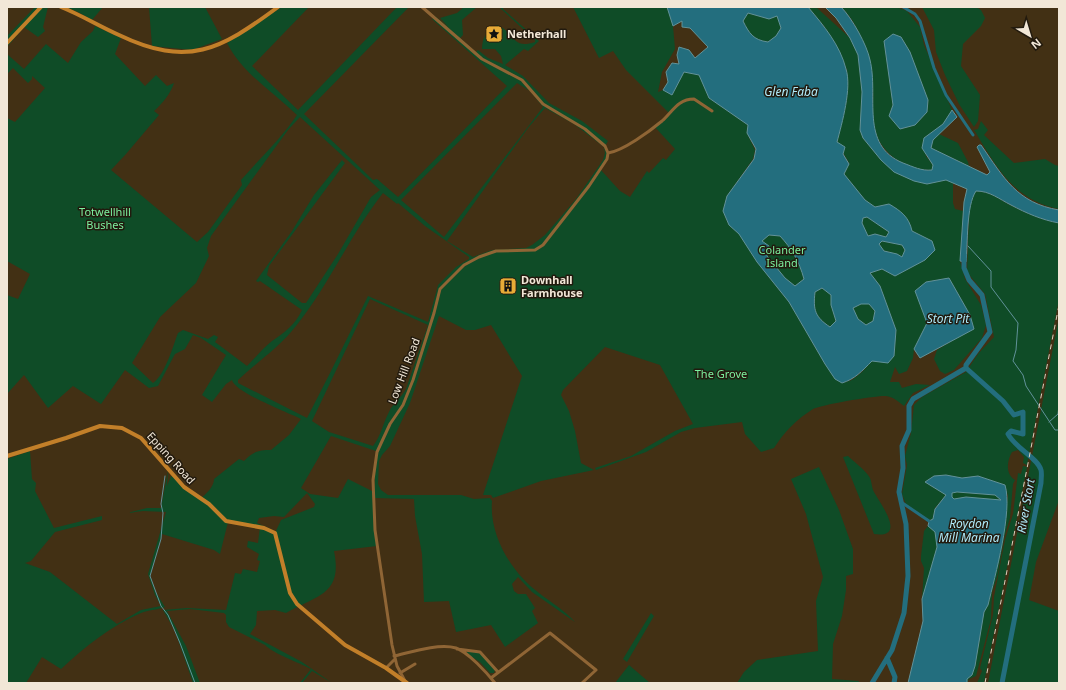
<svg xmlns="http://www.w3.org/2000/svg" width="1066" height="690" viewBox="0 0 1066 690" font-family="'Noto Sans',sans-serif">
  <rect width="100%" height="100%" fill="#423014"/>
  <path fill="#0f4c27" fill-rule="evenodd" d="M35,7H48L43,27L45,31L38,37L24,27L7,47V36Z
    M65,7H103L92,20L78,12Z
    M149,7H205L222,39L192,50L152,46Z
    M282,7H309L252,66L298,110L397,7H409L304,114L373,180L377,179L398,197L507,86L432,19L435,16L449,28L440,18L457,13L464,7H477L462,20L463,35L460,38L476,52L478,50L488,58L503,64L501,56L495,49H482C482,37 487,31 497,25C515,32 511,50 535,42V40L499,7H503V9L539,41L528,51L524,49L505,65L523,76L549,103L582,121L608,141L605,146L608,153L607,159L600,169L620,191L630,197L647,171L649,173L663,158L666,160L675,149L654,126L665,120L670,114L626,70L613,51L599,58L573,7H667L673,26L675,49L662,72L658,92L663,90L672,95L684,72L700,75L709,98L748,125L747,133L755,150L753,159L727,196L723,211L729,225L739,233L757,262L789,302L825,364L842,383L852,380L862,372L872,361L894,356L896,330L880,286L870,273L882,269L895,276L909,267L932,241L912,231L889,204L875,207L865,200L844,174L849,163L837,142L847,98V70L837,47L824,26L808,7H816L850,38L858,55L862,92L860,130L863,138L881,160L927,184L946,180L953,182V203L955,209L963,211L960,261L965,279L981,305L986,325L982,338L954,370L945,374L940,371L934,359L937,350L973,328L970,315L949,278L926,282L923,309L927,323L914,349L913,358L907,371L899,374L895,367L890,382H899L902,388L916,384L930,385L913,393L904,406C898,401 893,397 886,396C877,395 820,405 813,409C797,419 784,432 774,448L761,452L745,434L742,422L695,428L681,432L646,452L596,470L595,468L631,456L675,431L693,424L660,365L605,347L563,390L561,395L569,411L575,431L581,463L594,470L541,481L493,498L491,495H483L522,376L491,325L475,330H466L439,316L410,403L390,446L382,455L379,461L378,484L381,490L388,495H461L474,499L490,498L488,500L490,498L492,501C489,536 512,573 539,593C552,603 564,610 575,622L532,592L518,577L512,584L514,591L518,594H526L535,608L532,611L538,623L505,647L491,625L456,632L449,601L424,602L422,554L415,516L414,499L374,498L376,451L331,436L301,488L310,494L338,498L348,479L372,491L377,546L334,551C343,595 317,595 286,613L275,610L257,611L256,625L250,634L302,662L332,683L312,671L302,683H300L311,669C298,662 274,654 265,645L229,627L226,622V615L224,613L190,609L167,611L186,646L200,683H193L175,631L163,610L187,608L226,610L235,573L241,574L243,569L257,572L260,561L257,560L259,554L247,547L248,541L258,543L260,527L228,522L220,554L214,550L162,534L150,576L155,591L165,607C157,610 148,610 141,613C110,626 85,647 61,669L42,657L26,683H7V459L30,451L32,479L36,483L35,491L54,528L102,516V520L55,532L31,561L25,563L50,572L117,624L141,610L161,606L155,595L148,574L166,512L143,511L127,513L147,508H161L168,470L167,486L171,476L177,479L200,499C206,494 214,487 214,479L239,459L244,461C254,451 259,450 271,450L289,435L301,419C289,413 234,392 232,380L226,384L212,402L202,395L226,355L201,338L193,335L185,349L175,354L158,386L149,388L125,370L101,404L73,386L48,408L24,375L7,394V295L18,299L30,274L7,261V118L15,122L45,88L32,76V79L28,83L13,68L7,74V54L24,69L46,44L68,63L81,42L93,31L95,26L121,38L115,54L145,86L156,75L167,86L174,83C171,93 162,104 154,111L159,115L126,154L111,170L197,242L208,232L242,185L241,180C260,158 281,139 297,115C273,92 242,73 227,43ZM517,83L530,91L543,107L444,237L401,200ZM545,108L574,124L604,147L605,153L603,160L576,199L545,235L532,245L526,248L492,250L473,257L447,241L528,128ZM300,117L380,190L371,197L338,254L306,303H302L267,275L269,266L345,163L342,160L314,195L292,231L256,281L258,282L260,281L302,310C295,325 285,332 272,341C263,348 255,358 247,366L215,342L218,337L214,335L208,339L183,330L178,333C173,346 165,375 153,383L132,363L160,317L196,283L209,256L207,248L211,236L288,130ZM383,193L397,204L398,203L425,226L469,257V259L456,267L438,285L428,322L368,296L329,375L307,418L238,383V380C257,362 280,347 296,326C329,285 350,235 383,193ZM370,299L428,325L406,389C401,398 393,403 389,412C383,423 381,436 373,446L329,432L312,421ZM307,493L315,504L314,507L281,520L275,533L273,530L257,523L259,518L274,516L284,517Z
    M841,7H896L907,11L920,27L924,45L952,110L943,124L924,138L926,156L933,165L932,170C904,170 879,153 873,124C871,114 874,102 873,91C870,63 863,27 841,7ZM901,37L910,52L928,100L927,112L915,125L901,129L889,116L893,105L884,41Z
    M922,7H976L981,10L985,18L981,26L963,44L961,66L980,95L978,121L974,127L959,104L945,75L936,52L934,30Z
    M748,13L769,19L777,16L781,28L776,36L768,42C753,40 749,33 743,21Z
    M981,121L988,130L984,135L1014,163L1045,159L1055,165L1059,166V209C1016,201 997,169 976,133L974,130L978,129Z
    M939,134L958,143L968,162L969,166L931,148L933,140Z
    M976,191C990,191 1000,200 1012,206C1028,214 1043,220 1059,223V299L1027,465L1023,463L1024,457L1018,450L1012,452C1007,460 1005,474 1015,480L1013,484L1010,518L1004,538L998,574L992,592L991,619L976,676L969,679L967,683V679L975,666L984,612L997,566L1008,496L1005,485L978,476L962,478L946,475L934,476L925,482L946,495L935,508L933,519L930,520L906,504L902,494L907,465L905,456L911,433L914,405L922,397L966,372L978,354L994,337L985,294L967,272L969,211L972,197Z
    M867,217L889,232L886,237L875,234L868,236L862,223L863,218Z
    M769,235L780,236C792,249 799,261 804,279L795,286L785,278L767,255L768,246L762,241Z
    M882,241L902,245L905,250L902,258L890,252L884,251L879,244Z
    M822,288L831,295V305L836,321L830,327C815,317 813,310 815,292Z
    M861,304H869L875,311L873,321L866,325L858,319L853,308Z
    M1059,317V500L1036,562L1029,600L1059,611V683H988Z
    M848,456C854,462 863,468 868,475C872,480 871,484 873,490C878,501 909,539 874,534L843,457Z
    M1023,466L1027,467L984,683H977L982,671L980,668L993,615L994,597L1005,540L1013,514L1018,473L1021,474Z
    M819,467L839,510L853,549V574L846,576V590L842,616L833,644L832,679L859,681L858,683H737L744,672L757,660L818,651L816,601L823,577L806,514L791,479Z
    M957,492L995,495L1001,500L966,497L954,499L952,497V493Z
    M928,526L935,532L937,547L922,599L924,568L921,561V556L924,531Z
    M651,613L654,616L627,662L623,659Z
    M467,652H480L495,669L494,673H490L480,662L467,654Z
    M629,665L650,683H615Z"/>
  <path fill="#236e7e" stroke="#619299" fill-rule="evenodd" d="M667,7H808C824,26 840,45 846,69C852,88 842,123 837,142L845,147L843,154L849,164L844,174L865,200L875,207L889,204C901,211 909,217 912,231L932,241L935,250L925,260L895,276L882,269L870,273L880,286L896,330L894,356L888,363L872,361C862,371 855,379 842,383L835,379L825,364L789,302L757,262L739,234L729,225L723,211L727,196L754,159L756,149L747,133L748,125L709,98L699,75L684,72L672,95L663,90L668,82L666,72L672,63L679,64L677,55L679,47L689,50L695,58L708,47L690,28L682,27V21L673,26ZM748,13L769,19L777,16L781,28L776,36L768,42C753,40 749,33 743,21ZM867,217L889,232L886,237L875,234L868,236L862,223L863,218ZM769,235L780,236C792,249 799,261 804,279L795,286L785,278L767,256L769,246L762,241ZM882,241L902,245L905,250L902,257L897,254L884,251L879,244ZM822,288L831,295V305L836,321L830,327C815,317 813,310 815,292ZM861,304H869L875,311L873,321L866,325L858,319L853,308Z
    M825,7H841C852,18 867,45 870,60C879,96 859,145 903,163C914,167 921,171 932,170L933,165L922,148L924,138L943,124L952,110L957,117L933,140L931,148L987,175L990,172L977,147L979,145H981C1004,178 1017,203 1059,210V223C1042,220 1026,213 1011,205C999,199 990,191 976,191C966,206 968,243 966,262L960,261L964,202L967,189L946,180L927,184L914,181L894,172L881,160L863,138L860,130L862,92L858,55L850,38L836,18Z
    M893,34L901,37L910,52L928,100L927,112L915,125L900,129L889,116L893,105L884,41Z
    M949,278L970,315L974,329L920,358L914,349L927,323L915,291L926,282Z
    M946,475L962,478L978,476L1005,485C1013,511 995,576 988,605L984,612L975,666L972,675L967,679V683H908L923,621L922,599L937,547L935,532L928,526L929,521L933,519L935,509L946,495L925,482L934,476ZM957,492L995,495L1001,500L966,497L954,499L952,497V493Z"/>
  <g fill="none" stroke-linecap="round" stroke-linejoin="round">
    <path stroke="#619299" stroke-width="1" d="M968,246L991,271V287L1018,323L1016,350L1013,361L1023,375L1026,386L1055,430H1059
      M1049,422L1058,414L1059,405
      M165,476L161,504L163,513L161,539L150,576L161,606L168,615L180,643L195,683"/>
    <path stroke="#236e7e" stroke-width="3" d="M903,7L915,14L920,21L934,68L946,95L973,135
      M901,502L929,521"/>
    <path stroke="#236e7e" stroke-width="5" d="M966,368L1003,401L1014,415L1023,412V434L1011,431L1008,434C1015,448 1038,458 1041,470C1042,473 1041,479 1041,483L1002,683
      M887,658L895,677L894,683
      M872,683L892,650L904,613L908,576L906,524L899,492L903,468L902,446L909,430V406L913,399L966,368V365L990,332L982,295L969,280L964,268V255"/>
    <path stroke="#8f6535" stroke-width="3" d="M422,7L482,59L522,80L543,104L585,129L605,146L608,153
      M608,153C623,151 650,131 662,121C673,111 678,99 694,99L712,111
      M457,649L480,652L498,672
      M394,656C411,652 439,643 456,648C468,652 487,673 495,683
      M386,668L395,659
      M400,673L415,664
      M491,678L550,633L596,670L582,683
      M405,681L397,666L392,645L375,530L373,480L377,452L390,424L403,405L413,380L434,313L440,289L464,265L479,257L496,251L535,250L543,245L589,186L607,159L608,153"/>
    <path stroke="#c27f29" stroke-width="4" d="M61,7C81,15 99,26 119,35C188,68 220,50 278,7
      M7,43L41,7
      M7,456L66,438L100,426L122,428L141,438L184,487L209,504L226,521L264,528L275,533L290,593L297,604L345,645L386,668L407,683"/>
    <path stroke="#ddd1c0" stroke-width="1" stroke-dasharray="5 5" stroke-linecap="butt" d="M985,683L1059,305"/>
  </g>
  <defs>
    <g id="sight-square" transform="scale(0.9)"><rect x="-9" y="-9" width="18" height="18" rx="4" fill="#e8ab37" stroke="#221a0e"/><path d="M0-6L1.8-2.2L6-1.7L2.9 1.2L3.7 5.4L0 3.3L-3.7 5.4L-2.9 1.2L-6-1.7L-1.8-2.2Z" fill="#111"/></g>
    <g id="building-square" transform="scale(0.9)"><rect x="-9" y="-9" width="18" height="18" rx="4" fill="#e8ab37" stroke="#221a0e"/><path d="M-4-6H4V6H1V3H-1V6H-4ZM-2.5-4.3h1.7v1.8h-1.7ZM.8-4.3h1.7v1.8H.8ZM-2.5-1h1.7V.8h-1.7ZM.8-1h1.7V.8H.8Z" fill="#111"/></g>
  </defs>
  <g fill-rule="evenodd">
    <use href="#sight-square" x="494" y="34"/>
    <use href="#building-square" x="508" y="286"/>
  </g>
  <g text-anchor="middle" stroke-width="3" stroke-linejoin="round" paint-order="stroke">
    <g font-size="11" font-weight="bold" fill="#f2e7d7" stroke="#221a0e" text-anchor="start">
      <text x="507" y="38">Netherhall</text>
      <text x="521" y="284">Downhall<tspan x="521" dy="13">Farmhouse</tspan></text>
    </g>
    <g font-size="11" fill="#7cf19f" stroke="#221a0e">
      <text x="105" y="216">Totwellhill<tspan x="105" dy="13">Bushes</tspan></text>
      <text x="782" y="254">Colander<tspan x="782" dy="13">Island</tspan></text>
      <text x="721" y="378">The Grove</text>
    </g>
    <g font-size="11" fill="#f2e7d7" stroke="#221a0e">
      <text transform="translate(404 371) rotate(-69)" y="4">Low Hill Road</text>
      <text transform="translate(171 458) rotate(48)" y="4">Epping Road</text>
    </g>
    <g font-size="12" font-style="italic" fill="#aee9f8" stroke="#221a0e">
      <text x="791" y="96">Glen Faba</text>
      <text x="948" y="323">Stort Pit</text>
      <text transform="translate(1026 506) rotate(-80)" y="4">River Stort</text>
      <text x="969" y="528">Roydon<tspan x="969" dy="14">Mill Marina</tspan></text>
    </g>
  </g>
  <rect width="1066" height="690" fill="none" stroke="#f2e7d7" stroke-width="16"/>
  <g transform="translate(1030 36) rotate(142)" stroke="#221a0e" stroke-width="3" paint-order="stroke">
  <path d="M0-3L7 15L0 10L-7 15Z" fill="#f2e7d7"/>
  <text y="-6" font-size="11" font-weight="bold" text-anchor="middle" fill="#f2e7d7">N</text>
  </g>
</svg>
